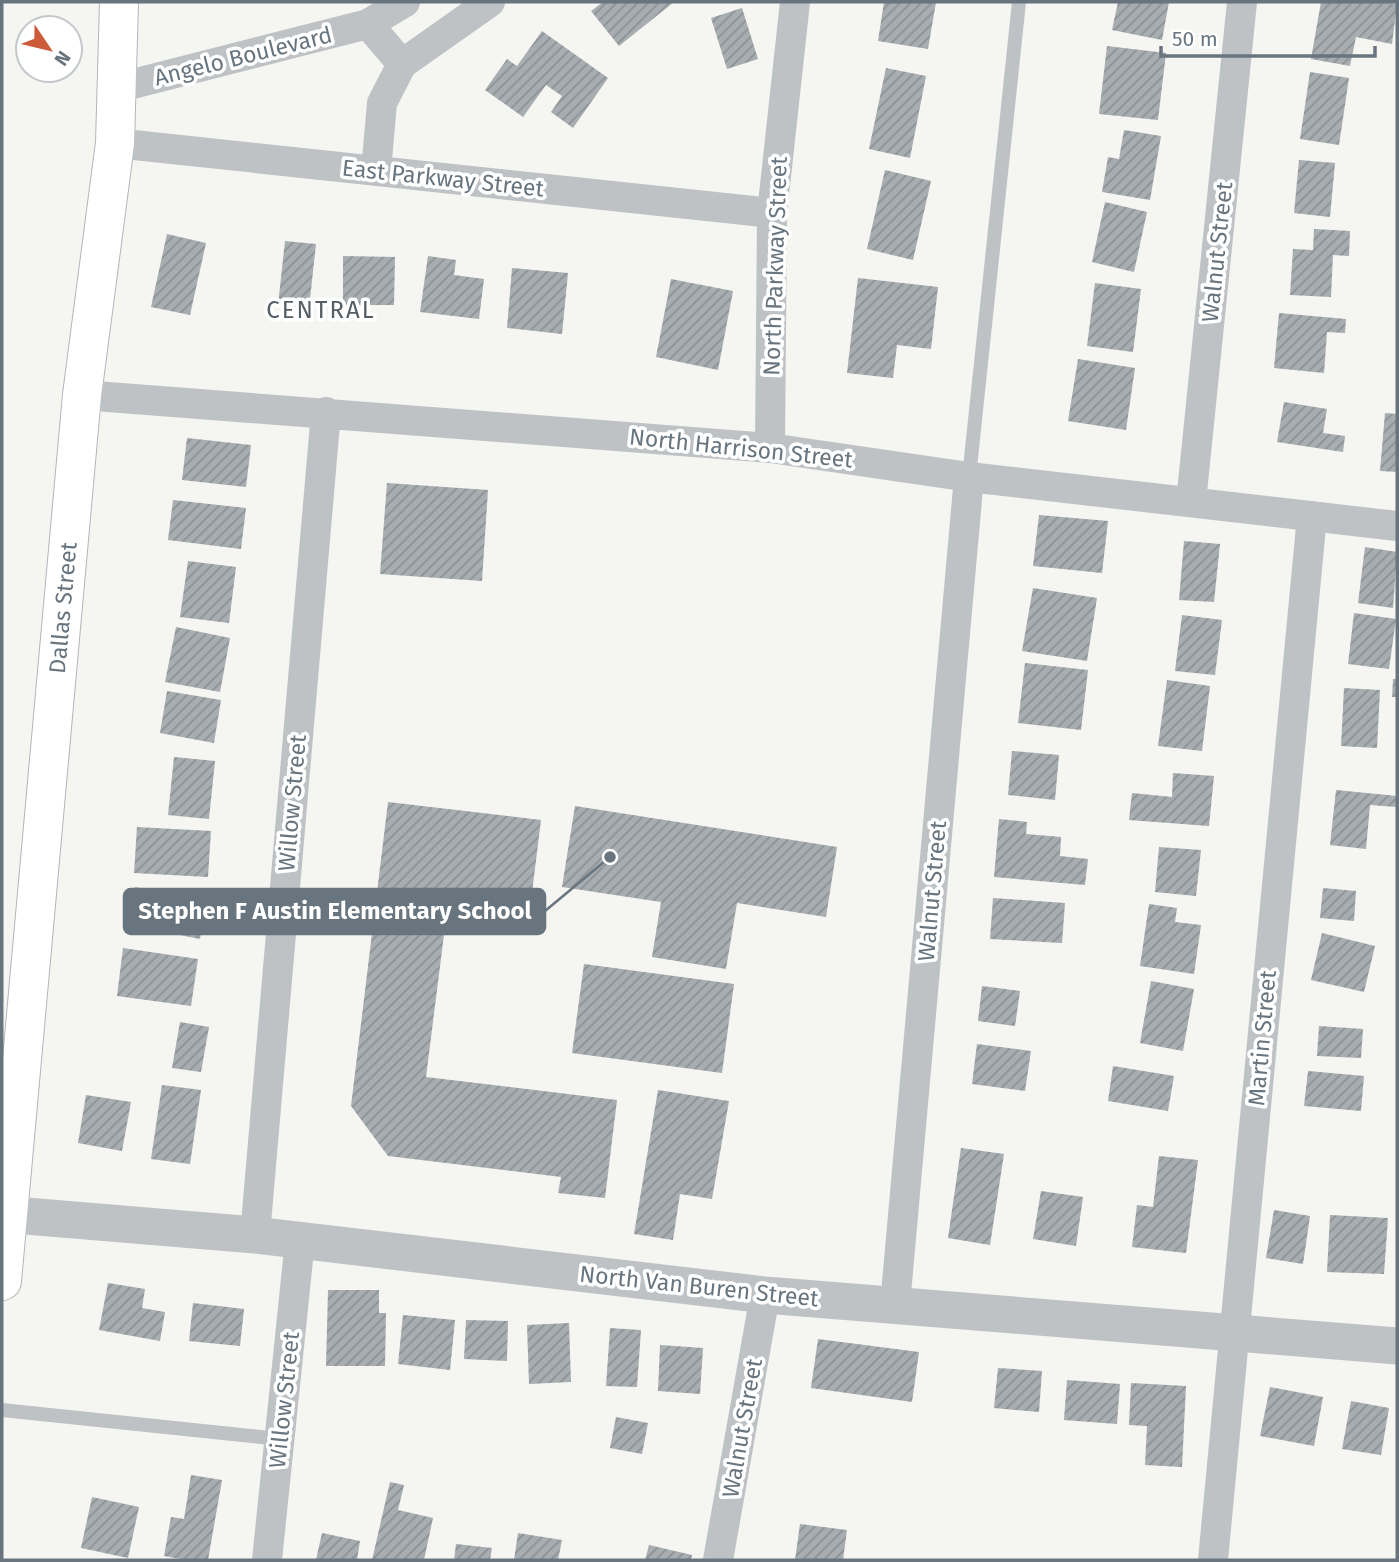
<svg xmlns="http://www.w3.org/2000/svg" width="1399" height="1562" viewBox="0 0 1399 1562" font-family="'Fira Sans',sans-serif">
  <defs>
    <pattern id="building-hatch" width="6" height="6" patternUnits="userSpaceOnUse" patternTransform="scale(1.75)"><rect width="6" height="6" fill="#a7adb1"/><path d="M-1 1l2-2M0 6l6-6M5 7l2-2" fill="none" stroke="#8c9195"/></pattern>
  </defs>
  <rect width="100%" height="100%" fill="#f5f5f2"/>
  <path fill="url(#building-hatch)" d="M603,2H674L619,46L591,11Z
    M884,2H936L928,49L878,41Z
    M1118,2H1169L1162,40L1112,30Z
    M1321,2H1381L1397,4L1392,44L1356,37L1350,66L1311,59Z
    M742,8L758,59L727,69L711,18Z
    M542,31L608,78L573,128L551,112L562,96L546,85L523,117L485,90L507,59L517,66Z
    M1107,46L1166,53L1158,120L1099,114Z
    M886,68L926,76L910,158L869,149Z
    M1310,72L1349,78L1339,145L1300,139Z
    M1124,130L1161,136L1150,200L1102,192L1108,157L1119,159Z
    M1299,160L1335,163L1330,217L1294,213Z
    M885,170L931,181L913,260L867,249Z
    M1105,202L1147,212L1134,272L1092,262Z
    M1314,229L1350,231L1349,256L1333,255L1331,297L1290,295L1293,249L1313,250Z
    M167,234L206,243L190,315L151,307Z
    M285,241L316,244L309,308L278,305Z
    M343,256L395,257L394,305H343Z
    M428,256L456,260L454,275L484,279L479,319L420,312Z
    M512,268L568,273L562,334L507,328Z
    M858,278L938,287L931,349L897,345L893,378L847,373Z
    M671,279L733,291L718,370L656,357Z
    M1095,283L1141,289L1133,352L1087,346Z
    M1279,313L1346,319L1345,333L1327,332L1324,373L1274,368Z
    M1078,359L1135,368L1126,430L1068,421Z
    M1284,402L1327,409L1323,433L1345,436L1343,452L1277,442Z
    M1385,413L1397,414V472L1380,471Z
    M187,438L251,445L246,487L182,480Z
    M387,483L488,490L482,581L380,574Z
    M173,500L246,508L241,549L168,540Z
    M1039,515L1108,521L1102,573L1033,566Z
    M1184,541L1220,544L1214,602L1179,600Z
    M1365,547L1397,552L1393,608L1358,603Z
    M188,561L236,567L229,623L180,617Z
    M1033,588L1097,598L1087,661L1022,651Z
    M1354,613L1396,619L1389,669L1348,664Z
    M1182,615L1222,620L1215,675L1175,671Z
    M176,627L230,638L220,692L165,682Z
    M1025,663L1088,670L1081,730L1018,723Z
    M1393,679H1397V697H1392Z
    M1167,680L1210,686L1202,751L1158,746Z
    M1344,688L1380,690L1377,748L1341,746Z
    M167,691L221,700L214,743L160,733Z
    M1012,751L1059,755L1055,800L1008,795Z
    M174,757L215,761L209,819L168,815Z
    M1173,773L1214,776L1209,826L1129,820L1132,793L1172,797Z
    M1336,790L1397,796V807L1370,805L1366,849L1330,845Z
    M388,802L541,820L529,917L504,914V918L447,911L426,1077L617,1100L605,1198L558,1193L561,1177L388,1156L351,1106Z
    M575,806L837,847L826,917L737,903L726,969L652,957L661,902L562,887Z
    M999,819L1027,822L1026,834L1061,837L1060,856L1088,859L1085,885L994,877Z
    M137,827L211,831L208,877L134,873Z
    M1159,847L1201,850L1196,896L1155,892Z
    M135,887L207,900L200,939L128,925Z
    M1323,888L1356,891L1354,921L1320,918Z
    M993,898L1065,903L1062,943L990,939Z
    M1149,904L1177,908L1175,922L1201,925L1194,974L1140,966Z
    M1322,933L1375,946L1364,992L1311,980Z
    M123,948L198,959L191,1006L117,996Z
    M584,964L734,984L722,1073L572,1053Z
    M1151,981L1194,989L1183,1051L1140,1043Z
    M982,986L1020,991L1015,1026L978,1021Z
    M180,1022L209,1027L201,1072L172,1068Z
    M1319,1026L1363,1029L1361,1058L1317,1056Z
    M977,1044L1031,1051L1025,1091L972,1084Z
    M1113,1066L1174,1076L1168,1111L1108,1101Z
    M1308,1071L1364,1076L1361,1111L1304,1106Z
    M162,1085L201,1090L190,1164L151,1159Z
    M658,1090L729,1101L712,1199L680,1194L673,1240L634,1234Z
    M86,1095L131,1102L122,1151L78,1143Z
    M961,1148L1004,1154L990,1245L948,1238Z
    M1159,1156L1198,1160L1186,1253L1132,1247L1137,1205L1153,1207Z
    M1041,1191L1083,1197L1076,1246L1033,1239Z
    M1274,1210L1310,1216L1303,1264L1266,1258Z
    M1330,1215L1388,1218L1384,1274L1327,1272Z
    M108,1283L145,1289L142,1308L165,1312L160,1341L99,1330Z
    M328,1290H379V1313H386L385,1366H326Z
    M193,1303L244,1309L240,1346L189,1341Z
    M403,1315L455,1320L450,1370L398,1364Z
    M466,1320L508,1321L507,1361L464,1359Z
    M569,1323L571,1382L529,1384L527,1325Z
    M610,1328L641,1330L637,1387L606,1386Z
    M818,1339L919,1352L912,1402L811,1388Z
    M660,1345L703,1348L700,1394L658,1391Z
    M998,1368L1042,1371L1039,1412L994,1408Z
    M1067,1380L1120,1384L1117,1424L1064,1420Z
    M1131,1383L1186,1386L1182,1467L1145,1465L1147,1426L1129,1425Z
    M1270,1387L1323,1397L1314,1446L1260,1436Z
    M1351,1401L1389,1408L1381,1455L1342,1449Z
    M616,1417L648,1423L642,1454L610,1448Z
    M191,1475L222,1480L208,1560H187L164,1556L171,1517L184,1519Z
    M390,1482L404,1485L398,1510L433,1518L424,1560H372Z
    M92,1497L139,1507L128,1558L81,1548Z
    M800,1524L847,1530L843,1560H795Z
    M322,1533L360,1541L357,1560H316Z
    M518,1533L562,1540L558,1560H514Z
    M456,1544L492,1548L490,1560H454Z
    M649,1545L692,1555L691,1560H645Z"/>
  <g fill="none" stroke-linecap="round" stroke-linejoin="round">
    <g stroke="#b1b6b9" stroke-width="40">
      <g id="secondary">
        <path id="s1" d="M2,1281L82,395L115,143L119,2"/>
      </g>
    </g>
    <path stroke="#bfc2c5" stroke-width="14" d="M969,477L1019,2
      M2,1410L280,1439"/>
    <path stroke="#bfc2c5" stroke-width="30" d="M368,24L402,64
      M117,88L368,24L405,2
      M115,143L772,213
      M376,171L382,103L402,64L490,2
      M82,395L770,448L969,477L1397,526
      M770,448L772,213L795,2
      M1191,502L1242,2
      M255,1235L326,412
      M895,1305L969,477
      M267,1560L300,1240
      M718,1560L765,1295
      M1213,1560L1312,516"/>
    <path stroke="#bfc2c5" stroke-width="37" d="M2,1214L255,1235L765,1295L1397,1346"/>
    <use href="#secondary" stroke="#fff" stroke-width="38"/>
  </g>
  <g text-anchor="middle" stroke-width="7" stroke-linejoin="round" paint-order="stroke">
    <g font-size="23" fill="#68757f" stroke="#fff">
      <text transform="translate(243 56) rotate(-14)" y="8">Angelo Boulevard</text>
      <text transform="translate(443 178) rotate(6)" y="8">East Parkway Street</text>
      <text transform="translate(1217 252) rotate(-84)" y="8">Walnut Street</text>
      <text transform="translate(775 266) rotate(-88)" y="8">North Parkway Street</text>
      <text transform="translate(741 448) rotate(6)" y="8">North Harrison Street</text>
      <text dy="8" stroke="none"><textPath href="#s1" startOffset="676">Dallas Street</textPath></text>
      <text transform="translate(292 803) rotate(-85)" y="8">Willow Street</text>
      <text transform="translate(932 891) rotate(-85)" y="8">Walnut Street</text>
      <text transform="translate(1262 1038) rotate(-85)" y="8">Martin Street</text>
      <text transform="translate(699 1286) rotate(6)" y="8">North Van Buren Street</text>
      <text transform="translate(284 1400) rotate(-84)" y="8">Willow Street</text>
      <text transform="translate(742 1428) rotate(-80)" y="8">Walnut Street</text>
    </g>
    <g font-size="24" letter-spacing="2" fill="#555e65" stroke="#fff">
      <text x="321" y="318">CENTRAL</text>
    </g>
  </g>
  <path fill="none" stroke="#68757f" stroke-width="2.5" d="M610 857L545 911"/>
  <circle fill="#68757f" stroke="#fff" stroke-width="2.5" cx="610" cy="857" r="7"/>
  <rect fill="#68757f" stroke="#68757f" stroke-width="2.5" x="124" y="889" width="421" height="45" rx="7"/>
  <g font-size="24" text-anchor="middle" font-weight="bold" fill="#fff">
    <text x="335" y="919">Stephen F Austin Elementary School</text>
  </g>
  <rect width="1399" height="1562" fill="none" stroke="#68757f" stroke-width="7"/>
  <g transform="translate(49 49) rotate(125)"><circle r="33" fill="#ffffff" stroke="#c3c8cc" stroke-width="2"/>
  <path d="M0-5L12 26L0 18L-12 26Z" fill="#cc5b3a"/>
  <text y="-10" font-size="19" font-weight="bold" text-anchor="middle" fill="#68757f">N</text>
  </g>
  <path d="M1161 46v10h214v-10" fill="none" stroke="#68757f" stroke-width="3.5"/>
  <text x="1172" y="46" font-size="21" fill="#68757f" stroke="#ffffff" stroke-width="5" paint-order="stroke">50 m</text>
</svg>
